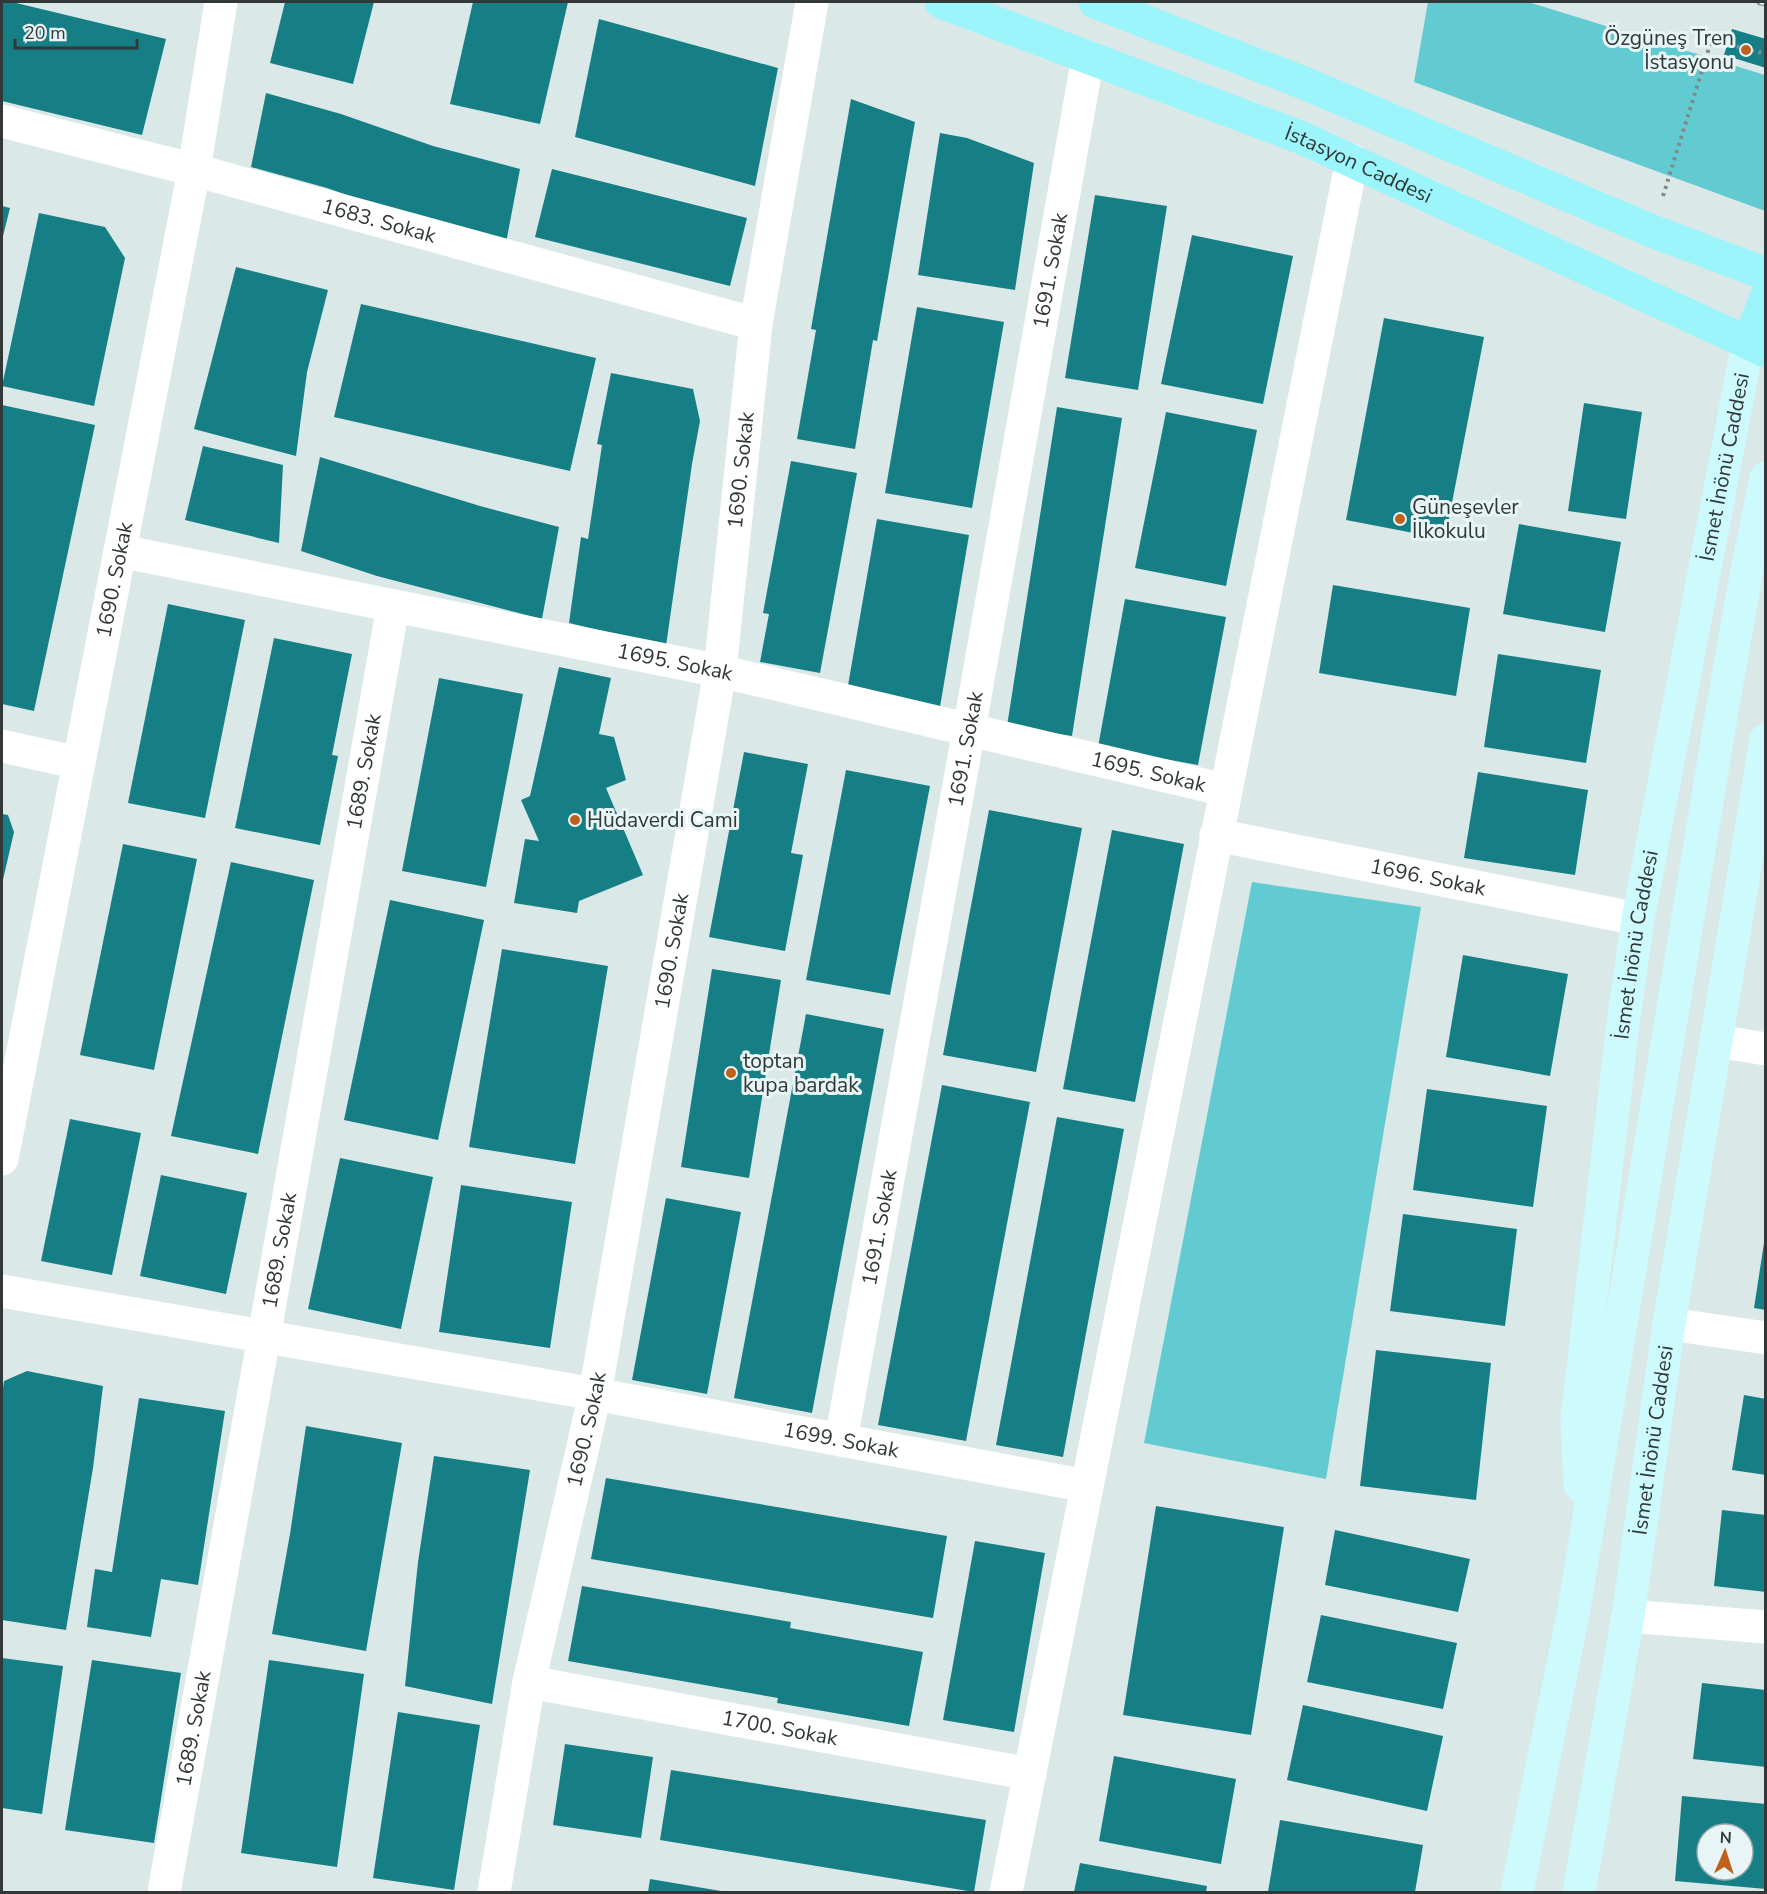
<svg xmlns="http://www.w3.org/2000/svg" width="1767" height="1894" viewBox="0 0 1767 1894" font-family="'Nunito Sans',sans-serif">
  <rect width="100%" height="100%" fill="#dae8e8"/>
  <path fill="#62cbd2" d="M1428,2H1528L1765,75V211L1414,82Z
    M1252,882L1421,907L1326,1479L1144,1443Z"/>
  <path fill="#157f85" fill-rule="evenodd" d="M2,2H12L166,39L142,135L2,101Z
    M285,2H374L353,84L270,63Z
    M473,2H568L540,124L450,104Z
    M599,19L778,68L755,186L575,137Z
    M1732,29L1766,39V68L1724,55Z
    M266,93L341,114L433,146L520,169L506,243L418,220L327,188L251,167Z
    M851,99L915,122L877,341L873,340L855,449L797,439L816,330L811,329Z
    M940,133L967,138L1034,163L1015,290L918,275Z
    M552,169L747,218L730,286L535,237Z
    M1095,195L1167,206L1138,390L1065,378Z
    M2,206L10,208L2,240Z
    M39,213L105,227L125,258L94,406L2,386Z
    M1192,235L1293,256L1263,404L1161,384Z
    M236,267L328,290L307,372L296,456L194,429Z
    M361,304L596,358L570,471L334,417Z
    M917,307L1004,322L972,508L885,493Z
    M1384,318L1484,337L1445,539L1346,520Z
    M611,373L693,389L700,421L692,464L666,646L569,623L581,537L588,539L602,445L597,444Z
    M1584,403L1642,412L1626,519L1568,511Z
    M2,405L95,425L34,711L2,704Z
    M1057,407L1122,418L1072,736L1007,726Z
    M1166,412L1257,430L1226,586L1135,568Z
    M203,446L283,465L279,543L185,520Z
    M320,457L480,506L559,527L542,619L377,576L301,551Z
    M791,461L857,473L820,673L760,662L769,614L763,613Z
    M877,519L969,535L940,707L847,691Z
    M1519,524L1621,542L1605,632L1503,614Z
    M1333,585L1470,608L1456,696L1319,673Z
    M1125,599L1226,617L1198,765L1098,747Z
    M168,604L245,620L205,818L128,803Z
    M274,638L352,654L332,755L338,756L320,845L235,828Z
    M1498,654L1601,670L1586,763L1484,747Z
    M559,667L611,678L599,734L614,737L626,780L606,788L643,875L579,901L577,913L514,903L525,839L539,841L521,800L530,796Z
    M439,678L523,694L486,887L402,871Z
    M744,752L808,764L791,853L803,855L785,951L709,937Z
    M846,770L930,786L890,995L806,980Z
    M1478,772L1588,790L1575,875L1464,858Z
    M989,810L1082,828L1036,1072L943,1055Z
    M2,814L8,815L14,832L2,884Z
    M1112,830L1184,844L1135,1102L1063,1089Z
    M123,844L197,859L154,1070L80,1055Z
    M231,862L314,880L258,1154L171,1136Z
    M390,900L484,920L438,1140L344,1120Z
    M502,949L608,966L575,1164L469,1147Z
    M1463,955L1568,974L1550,1076L1446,1057Z
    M712,969L781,980L749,1178L681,1167Z
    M806,1014L884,1029L812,1413L734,1398Z
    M942,1085L1030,1102L966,1441L878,1425Z
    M1427,1089L1547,1106L1533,1207L1413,1190Z
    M1057,1117L1124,1129L1063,1457L996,1445Z
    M70,1119L141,1133L112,1275L41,1261Z
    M340,1158L433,1177L401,1329L308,1309Z
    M161,1175L247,1193L226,1294L140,1276Z
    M461,1185L572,1202L550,1348L439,1332Z
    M666,1198L741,1212L707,1394L632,1380Z
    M1403,1214L1517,1229L1505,1326L1390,1311Z
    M1764,1243H1766V1310L1754,1308Z
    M1376,1350L1491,1363L1476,1500L1360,1486Z
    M27,1371L103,1386L93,1468L66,1630L2,1620V1396L4,1381Z
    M1744,1395L1766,1399V1475L1732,1470Z
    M139,1398L225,1411L198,1585L161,1579L151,1637L87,1627L95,1569L112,1572Z
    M306,1426L402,1443L366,1651L272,1634L290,1534Z
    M434,1456L530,1470L492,1704L405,1686L418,1562Z
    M606,1478L947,1536L933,1618L591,1559Z
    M1156,1506L1284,1527L1251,1735L1123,1715Z
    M1722,1510L1766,1515V1592L1714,1586Z
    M1335,1530L1470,1559L1458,1612L1325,1585Z
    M975,1541L1045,1553L1014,1732L943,1720Z
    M582,1586L791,1622L790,1628L923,1652L909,1726L777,1703L778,1698L568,1661Z
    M1321,1615L1457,1643L1443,1709L1307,1682Z
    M2,1658L63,1666L42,1814L2,1808Z
    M92,1660L181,1673L154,1843L65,1830Z
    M269,1660L364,1674L337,1867L241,1853Z
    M1702,1683L1766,1690V1767L1693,1759Z
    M1303,1705L1443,1736L1427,1811L1287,1780Z
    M398,1712L480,1725L454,1890L373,1878Z
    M565,1744L653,1757L641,1838L553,1825Z
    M1114,1756L1236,1779L1221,1864L1099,1841Z
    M671,1770L986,1820L974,1892L660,1840Z
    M1682,1796L1766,1804V1889L1675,1881ZM1707,1834H1743V1870H1707Z
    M1280,1820L1423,1845L1415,1892H1268Z
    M1080,1863L1207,1886L1206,1892H1074Z
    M650,1879L721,1891V1892H648Z"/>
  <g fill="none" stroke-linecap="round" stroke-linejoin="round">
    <path stroke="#7f8989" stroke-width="4" stroke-dasharray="3 4.5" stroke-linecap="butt" d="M1663,196L1713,35L1728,44L1766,54"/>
    <g stroke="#fff" stroke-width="33">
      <path id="s1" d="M2,121L194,170L756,324"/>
      <path id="s2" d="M120,551L720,671L1225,790"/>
      <path d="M2,746L79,763"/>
      <path id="s3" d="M1216,835L1638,919"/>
      <path d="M1717,1041L1766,1049"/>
      <path id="s4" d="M2,1159L194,170L221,2"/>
      <path id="s5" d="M2,1291L595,1394L1087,1486"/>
      <path d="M1669,1324L1766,1338"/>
      <path id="s6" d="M841,1440L969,730L1088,57"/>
      <path d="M1628,1616L1766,1627"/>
      <path id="s7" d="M529,1682L1030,1774"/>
      <path id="s8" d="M164,1892L264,1337L393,606"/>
      <path id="s9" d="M494,1892L529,1682L595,1394L720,671L756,324L812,2"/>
      <path d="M1006,1892L1352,160"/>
    </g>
    <g stroke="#cdfafd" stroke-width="33">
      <path id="s10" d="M1580,1485L1577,1419L1623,1024L1638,919L1748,343"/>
      <path d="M1517,1892L1574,1609L1721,717L1746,575L1766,478"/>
      <path id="s11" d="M1579,1892L1628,1616L1669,1324L1766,740"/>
    </g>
    <g stroke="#9bf5fa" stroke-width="33">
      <path id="s12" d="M941,2L1302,138L1766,351"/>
      <path d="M1095,2L1304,83L1652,231L1766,274"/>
      <path d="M1748,343L1766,298"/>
    </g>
    <g stroke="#8a9494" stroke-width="7">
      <path id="rail" d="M1760,2L1766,3"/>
    </g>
    <use href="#rail" stroke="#e7f5f6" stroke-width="4.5" stroke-dasharray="14" stroke-linecap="butt"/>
  </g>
  <g fill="#c0611b" stroke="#e7f5f6" stroke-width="2">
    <circle cx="1746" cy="50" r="6"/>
    <circle cx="1400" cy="519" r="6"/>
    <circle cx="575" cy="820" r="6"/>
    <circle cx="731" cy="1073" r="6"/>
  </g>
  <g text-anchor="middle" stroke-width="6" stroke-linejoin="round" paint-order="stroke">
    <g font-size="21" fill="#323838" stroke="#e7f5f6" text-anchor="start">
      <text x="1734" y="45" text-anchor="end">Özgüneş Tren<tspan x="1734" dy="24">İstasyonu</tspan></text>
      <text x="1412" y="514">Güneşevler<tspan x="1412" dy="24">İlkokulu</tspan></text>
      <text x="587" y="827">Hüdaverdi Cami</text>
      <text x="743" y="1068">toptan<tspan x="743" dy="24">kupa bardak</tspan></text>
    </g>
    <g font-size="21" fill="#323838" stroke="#e7f5f6">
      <text dy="7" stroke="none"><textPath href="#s12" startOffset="448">İstasyon Caddesi</textPath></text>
      <text dy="7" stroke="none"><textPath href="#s1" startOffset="390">1683. Sokak</textPath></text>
      <text dy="7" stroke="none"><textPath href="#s6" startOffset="1188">1691. Sokak</textPath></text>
      <text dy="7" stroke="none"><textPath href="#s10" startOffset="1030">İsmet İnönü Caddesi</textPath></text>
      <text dy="7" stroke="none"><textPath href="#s9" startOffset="1444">1690. Sokak</textPath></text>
      <text dy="7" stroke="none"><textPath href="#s4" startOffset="590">1690. Sokak</textPath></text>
      <text dy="7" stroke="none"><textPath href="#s2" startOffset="566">1695. Sokak</textPath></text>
      <text dy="7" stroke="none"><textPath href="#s6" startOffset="702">1691. Sokak</textPath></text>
      <text dy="7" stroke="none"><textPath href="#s8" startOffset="1138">1689. Sokak</textPath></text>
      <text dy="7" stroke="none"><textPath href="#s2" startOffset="1052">1695. Sokak</textPath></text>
      <text dy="7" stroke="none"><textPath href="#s3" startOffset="216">1696. Sokak</textPath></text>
      <text dy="7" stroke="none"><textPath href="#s10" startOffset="544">İsmet İnönü Caddesi</textPath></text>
      <text dy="7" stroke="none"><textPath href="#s9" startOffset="958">1690. Sokak</textPath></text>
      <text dy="7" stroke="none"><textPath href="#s6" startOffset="216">1691. Sokak</textPath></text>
      <text dy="7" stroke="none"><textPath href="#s8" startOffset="652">1689. Sokak</textPath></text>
      <text dy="7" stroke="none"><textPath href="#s9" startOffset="472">1690. Sokak</textPath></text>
      <text dy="7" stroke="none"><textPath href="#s5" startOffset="852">1699. Sokak</textPath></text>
      <text dy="7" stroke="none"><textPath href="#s11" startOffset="458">İsmet İnönü Caddesi</textPath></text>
      <text dy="7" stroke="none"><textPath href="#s8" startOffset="166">1689. Sokak</textPath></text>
      <text dy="7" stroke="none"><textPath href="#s7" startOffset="255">1700. Sokak</textPath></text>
    </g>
  </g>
  <rect width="1767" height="1894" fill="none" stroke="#323838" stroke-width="6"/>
  <g transform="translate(1725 1852) rotate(3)"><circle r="28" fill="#e7f5f6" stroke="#9fa9aa" stroke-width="1.5"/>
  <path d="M0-4.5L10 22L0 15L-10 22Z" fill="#c0611b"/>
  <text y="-9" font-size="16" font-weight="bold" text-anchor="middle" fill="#323838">N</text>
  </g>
  <path d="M15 39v9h122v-9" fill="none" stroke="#323838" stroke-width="3"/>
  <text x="24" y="39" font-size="18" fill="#323838" stroke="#e7f5f6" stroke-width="4.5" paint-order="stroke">20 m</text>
</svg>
